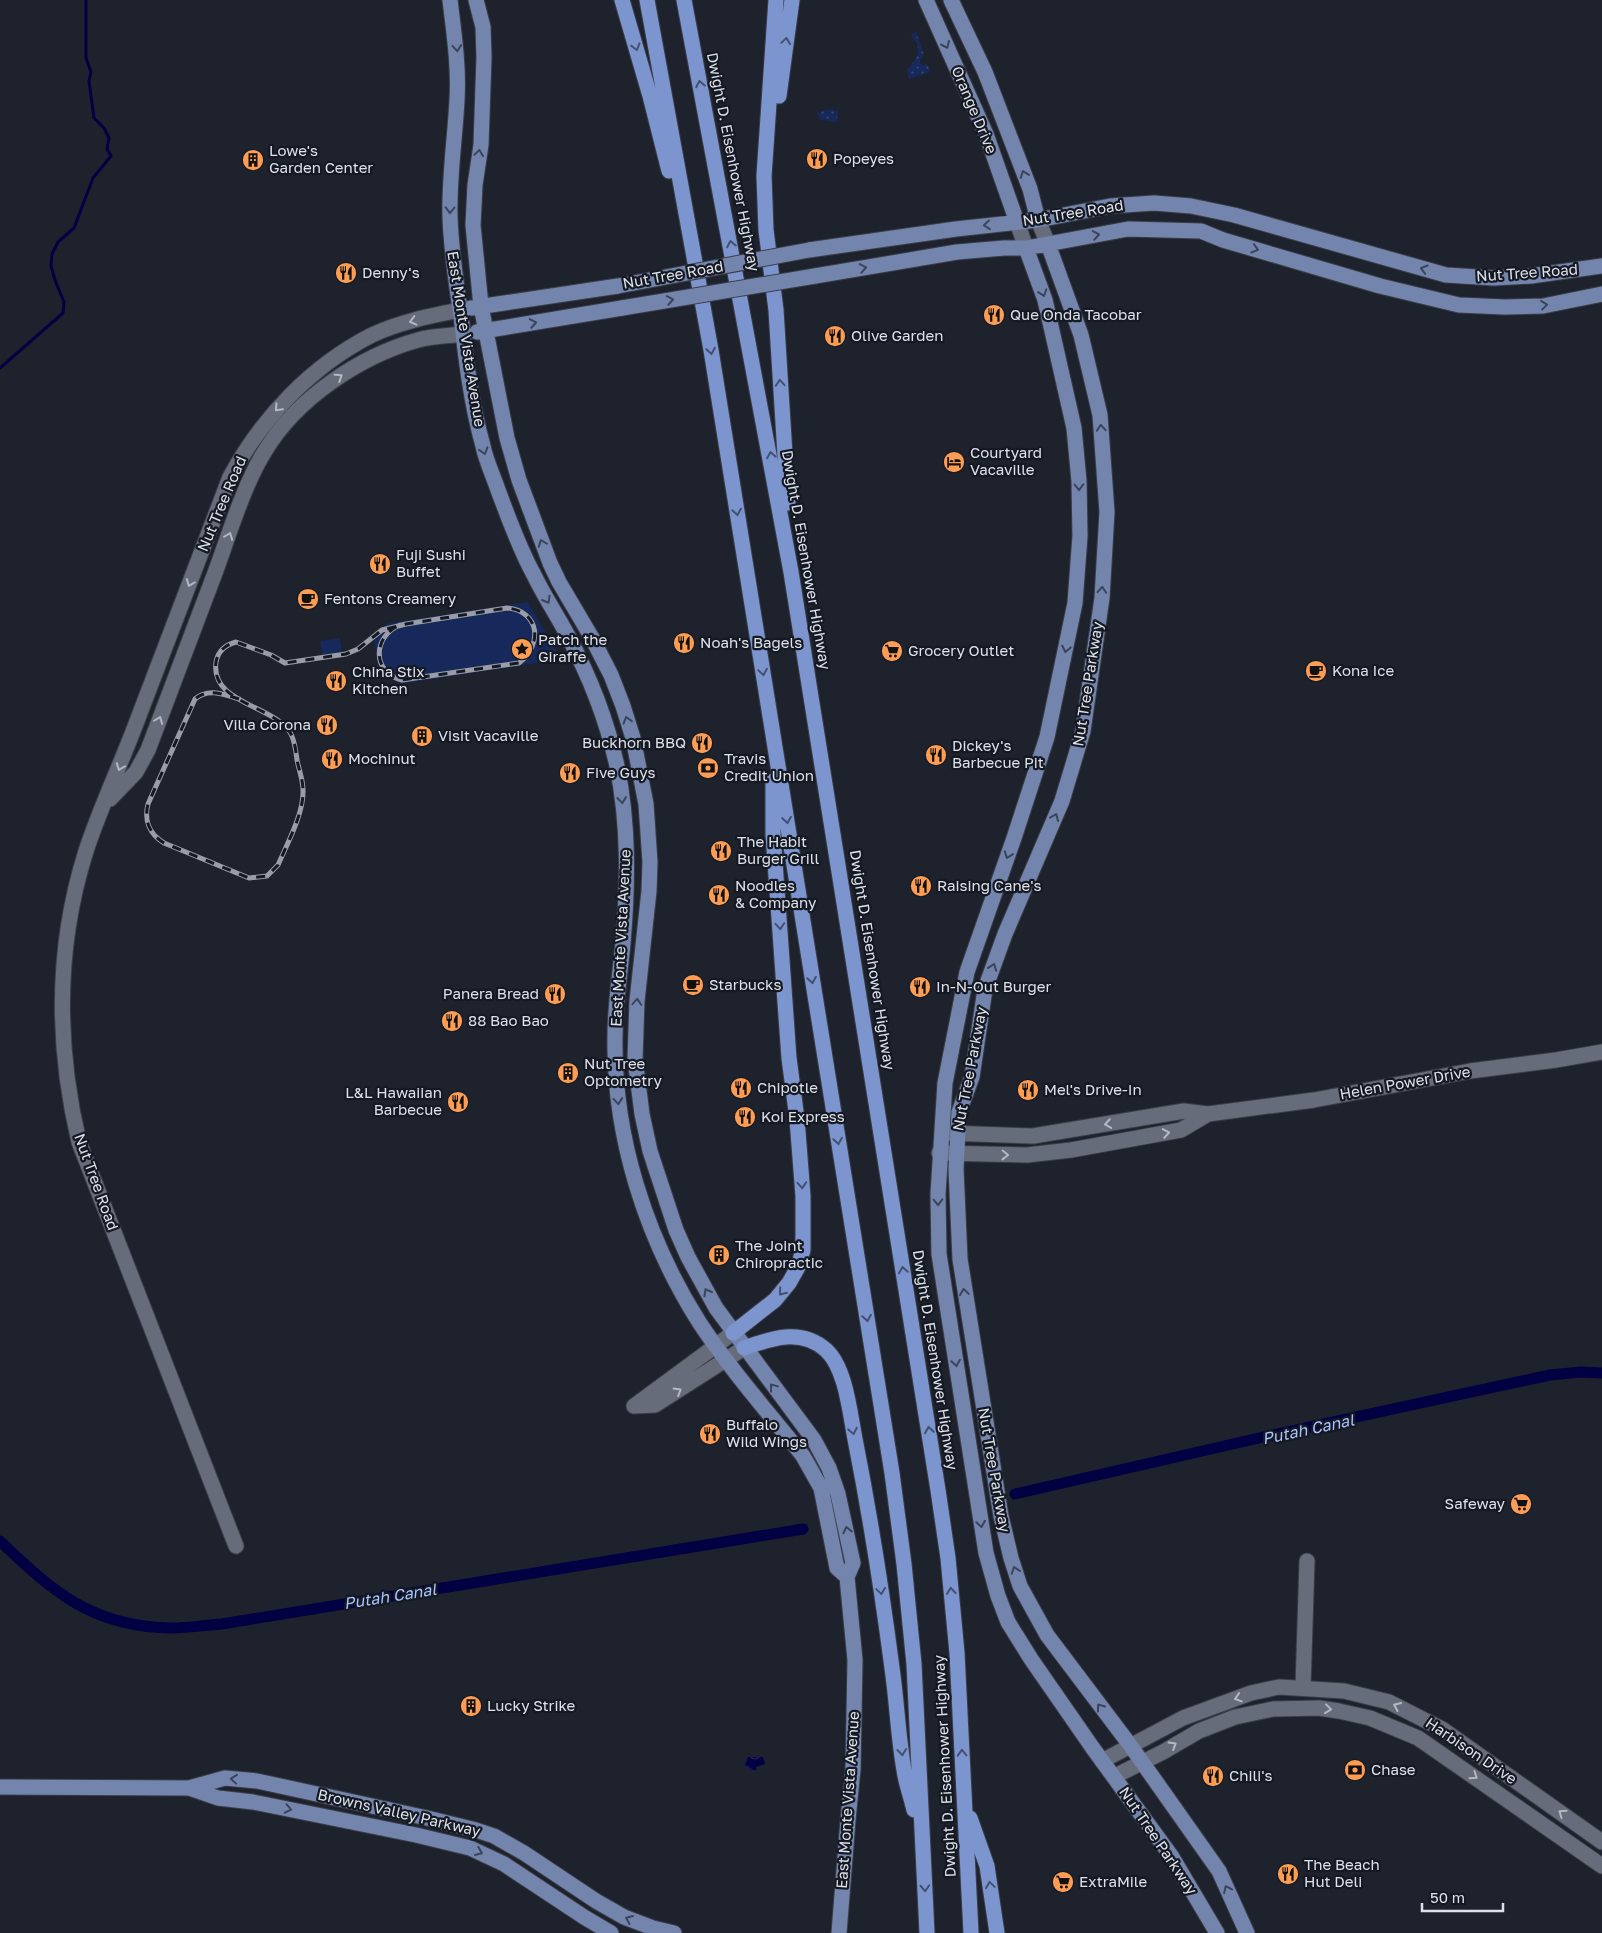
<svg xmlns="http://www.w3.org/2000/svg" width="1602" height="1933" viewBox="0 0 1602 1933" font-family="'Golos Text',sans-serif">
  <defs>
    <pattern id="grass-dots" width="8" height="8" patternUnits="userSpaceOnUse" patternTransform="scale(1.25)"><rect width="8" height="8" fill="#17285a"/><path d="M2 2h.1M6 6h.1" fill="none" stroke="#384772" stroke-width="1.8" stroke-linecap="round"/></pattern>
    <pattern id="water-waves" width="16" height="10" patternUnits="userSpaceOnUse" patternTransform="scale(1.25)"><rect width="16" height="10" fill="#020043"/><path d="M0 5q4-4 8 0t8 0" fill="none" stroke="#26255e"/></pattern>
  </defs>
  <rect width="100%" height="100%" fill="#1d222d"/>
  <path fill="url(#grass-dots)" d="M916,32L924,55L920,60V63L923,65H928L930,72L909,79L907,70C914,63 922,52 916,42C914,40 912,38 911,35Z
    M828,109L838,111L837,122L821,120L817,113Z"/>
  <path fill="#17285a" d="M528,602L561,659L400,684L390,677L383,678V675L379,676L374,638L377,637V635L382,634L386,629L385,624Z
    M340,638L342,652L322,655L320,641Z"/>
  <path fill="url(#water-waves)" d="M748,1757H763L765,1764L756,1767V1770L751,1771L745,1765Z"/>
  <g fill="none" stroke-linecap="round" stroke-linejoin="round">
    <path stroke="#020043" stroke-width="3" d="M0,368L63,313L64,302L55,280L51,266L52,254L58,242L74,228L93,178L111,156L107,149L109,138L104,128L94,118L89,81L91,72L86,58V0"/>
    <path stroke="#020043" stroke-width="11" d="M1015,1494L1259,1438L1550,1375L1581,1372L1602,1373
      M0,1541C54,1593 93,1627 172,1628C188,1628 205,1625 222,1624L803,1529"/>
    <g stroke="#3b3e48" stroke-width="17">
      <path id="minor" d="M1038,220L1048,244
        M1017,222L1026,248
        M110,799L136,772L148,750C170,691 193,632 215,573C229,535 244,484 265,451C296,399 360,356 418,340C432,336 448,336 463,334
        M946,1133L1033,1136L1184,1111L1208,1114L1314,1100L1470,1071L1556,1060L1602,1052
        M939,1153L1027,1155L1071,1150L1181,1130L1208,1114
        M634,1406L655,1405L744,1348
        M634,1406L733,1333
        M236,1546L79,1142C56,1045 56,946 86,851C100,808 121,764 137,721C168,640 199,559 230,477C262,418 311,366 372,335C399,322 430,316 460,310
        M1303,1687L1307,1561
        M1102,1761L1183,1718L1251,1693L1279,1687L1344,1691L1389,1702L1442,1729L1602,1842
        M1115,1776L1163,1752L1199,1731L1235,1717L1273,1709L1319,1708L1339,1711L1370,1718L1418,1738L1602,1866"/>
    </g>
    <g stroke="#3b3e48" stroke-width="17">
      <path id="major" d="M450,0C454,34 459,66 457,100C455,139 449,177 450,216C451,250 456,283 461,316C466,360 471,403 483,446C486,461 493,475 498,490C509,519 519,548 534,575C544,596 557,615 568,636C590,677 607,721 617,766C629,825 628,884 623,943C620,974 615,1005 615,1036C613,1136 646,1238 699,1322C730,1369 768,1412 803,1456L821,1488L837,1568L847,1577
        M476,0L483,27L484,57L481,145L475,185L473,225L481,306L507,438L519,480L550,563L559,582L592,638L611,675L623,706L633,738L646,804L650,862L649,891L637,1001L635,1059L642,1114L650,1151L676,1230L688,1257L716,1308L814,1440L829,1468L838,1494L853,1563L847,1577L855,1660L853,1769L848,1820L839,1933
        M926,0L986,134L1017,222
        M951,0L985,72L1030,189L1038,220
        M1048,244L1081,335L1100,415L1107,512L1102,598L1083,731L1062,801L1005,934L985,989L972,1077L959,1112L956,1169L960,1259L1001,1516L1011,1558L1020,1586L1047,1635L1130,1745L1219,1871L1247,1933
        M1026,248L1045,300L1074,428L1079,481L1080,536L1075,603L1047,737L1014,838L967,972L945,1083L938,1194L939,1254L986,1553L998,1596L1008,1622L1031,1659L1092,1747L1172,1857L1217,1933
        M809,250L956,229L1038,220L1110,206L1154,203L1191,206L1234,215L1446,275L1494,278L1531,276L1602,266
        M815,276L957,252L1004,248H1026L1128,229L1201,231L1223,240L1380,286L1459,305L1504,307L1543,306L1602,294
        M471,308L618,286
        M477,332L622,308
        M0,1787L189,1788L225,1778L257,1781L427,1818L476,1830L494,1836L524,1853L596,1901L624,1917L653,1928L674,1933
        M189,1788L218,1798L253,1802L416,1835L470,1848L504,1864L584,1917L611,1933"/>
    </g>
    <g stroke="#3b3e48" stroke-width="17">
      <path id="highway" d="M622,0L650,96L669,171
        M647,0L711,350L892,1473L904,1564L914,1664L927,1933
        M684,0L791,572L938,1490L948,1558L957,1653L971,1933
        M776,0L764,176L766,230L776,310L788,503
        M779,96L792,0
        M733,1333L775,1300L789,1283L798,1267L803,1250V1196L797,1119L789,1058L773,834V781
        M744,1348C772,1338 801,1328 826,1350C846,1368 850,1414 855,1439C870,1515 882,1591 892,1668C897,1702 898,1736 904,1770C906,1784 911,1797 914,1810
        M970,1818L987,1866L997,1933"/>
    </g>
    <use href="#minor" stroke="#666c79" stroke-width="15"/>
    <use href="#major" stroke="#7485ad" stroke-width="15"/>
    <use href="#highway" stroke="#7d95cf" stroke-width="15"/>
    <g stroke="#9a9da7" stroke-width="5">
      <path id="rail" d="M239,699C223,694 208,688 195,699L148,804C144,820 149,834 164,843L249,878L267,876L278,865C287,844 304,813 303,790C303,780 299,770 297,760C296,752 295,742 291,734C275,705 210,704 216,662C218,651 225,645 236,642L271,655L285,663L346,654L358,649L382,630L406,624L507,608C540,611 543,645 519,663L402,680C371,672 373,636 400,625"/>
    </g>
    <use href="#rail" stroke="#141923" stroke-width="3" stroke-dasharray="9" stroke-linecap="butt"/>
    <g stroke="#3b3e48" stroke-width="17" stroke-linecap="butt">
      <path id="major-bridge" d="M618,286L809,250
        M622,308L815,276"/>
    </g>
    <use href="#major-bridge" stroke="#7485ad" stroke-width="15"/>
  </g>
  <defs><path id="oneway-chevron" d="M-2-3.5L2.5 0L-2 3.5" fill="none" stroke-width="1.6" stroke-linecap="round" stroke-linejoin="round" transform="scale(1.25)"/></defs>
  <g stroke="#435170">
    <use href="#oneway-chevron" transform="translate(786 41) rotate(-82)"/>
    <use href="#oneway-chevron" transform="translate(636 47) rotate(74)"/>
    <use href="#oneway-chevron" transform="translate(700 84) rotate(-101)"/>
    <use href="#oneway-chevron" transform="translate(731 244) rotate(-101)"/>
    <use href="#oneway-chevron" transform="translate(711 351) rotate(81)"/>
    <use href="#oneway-chevron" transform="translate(780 383) rotate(-94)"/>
    <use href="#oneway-chevron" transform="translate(771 455) rotate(-100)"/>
    <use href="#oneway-chevron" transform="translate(737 512) rotate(81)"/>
    <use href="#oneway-chevron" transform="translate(763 672) rotate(81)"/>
    <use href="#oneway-chevron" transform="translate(787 820) rotate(81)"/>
    <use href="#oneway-chevron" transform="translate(780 926) rotate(86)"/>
    <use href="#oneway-chevron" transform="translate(812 980) rotate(81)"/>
    <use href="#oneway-chevron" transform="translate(838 1141) rotate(81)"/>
    <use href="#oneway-chevron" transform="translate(802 1185) rotate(86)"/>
    <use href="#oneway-chevron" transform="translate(903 1270) rotate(-99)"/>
    <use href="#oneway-chevron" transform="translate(782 1292) rotate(129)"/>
    <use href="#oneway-chevron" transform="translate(867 1318) rotate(81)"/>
    <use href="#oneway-chevron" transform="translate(929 1430) rotate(-99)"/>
    <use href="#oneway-chevron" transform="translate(853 1431) rotate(79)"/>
    <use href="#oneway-chevron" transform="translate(881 1591) rotate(82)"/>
    <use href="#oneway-chevron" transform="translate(951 1591) rotate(-96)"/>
    <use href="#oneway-chevron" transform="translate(902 1752) rotate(84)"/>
    <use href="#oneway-chevron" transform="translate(962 1753) rotate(-92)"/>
    <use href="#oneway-chevron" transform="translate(990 1885) rotate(-98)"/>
    <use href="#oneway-chevron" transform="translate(925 1888) rotate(87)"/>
  </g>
  <g stroke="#3a445a">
    <use href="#oneway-chevron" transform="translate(946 45) rotate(66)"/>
    <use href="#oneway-chevron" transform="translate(457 48) rotate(85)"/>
    <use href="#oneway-chevron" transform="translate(479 153) rotate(-82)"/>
    <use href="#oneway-chevron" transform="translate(1024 174) rotate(-110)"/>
    <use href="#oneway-chevron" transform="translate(450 210) rotate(91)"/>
    <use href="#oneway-chevron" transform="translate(987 225) rotate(174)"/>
    <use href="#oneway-chevron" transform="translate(1096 235) rotate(-10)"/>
    <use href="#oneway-chevron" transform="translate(1255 249) rotate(17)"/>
    <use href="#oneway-chevron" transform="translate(863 268) rotate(-10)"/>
    <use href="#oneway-chevron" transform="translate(1424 269) rotate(-164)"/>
    <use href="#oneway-chevron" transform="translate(1043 293) rotate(71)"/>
    <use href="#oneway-chevron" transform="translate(670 300) rotate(-10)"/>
    <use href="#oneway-chevron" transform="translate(1544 305) rotate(-7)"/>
    <use href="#oneway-chevron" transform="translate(533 323) rotate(-10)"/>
    <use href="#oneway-chevron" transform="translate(1101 428) rotate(-94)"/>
    <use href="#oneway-chevron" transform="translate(484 451) rotate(73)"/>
    <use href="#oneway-chevron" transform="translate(1079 487) rotate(89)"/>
    <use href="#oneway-chevron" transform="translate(542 543) rotate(-111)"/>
    <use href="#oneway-chevron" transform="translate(1102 590) rotate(-86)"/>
    <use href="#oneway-chevron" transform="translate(547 600) rotate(60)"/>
    <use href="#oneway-chevron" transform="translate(1066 649) rotate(101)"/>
    <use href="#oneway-chevron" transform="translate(627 720) rotate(-107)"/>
    <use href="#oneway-chevron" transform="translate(622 800) rotate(83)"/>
    <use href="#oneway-chevron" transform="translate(1055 817) rotate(-67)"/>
    <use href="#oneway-chevron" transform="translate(1008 855) rotate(110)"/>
    <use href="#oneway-chevron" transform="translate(993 967) rotate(-70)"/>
    <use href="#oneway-chevron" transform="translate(637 1002) rotate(-86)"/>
    <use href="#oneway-chevron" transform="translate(618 1101) rotate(85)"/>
    <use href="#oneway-chevron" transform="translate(938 1202) rotate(88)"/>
    <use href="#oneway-chevron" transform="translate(707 1292) rotate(-119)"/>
    <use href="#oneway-chevron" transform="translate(964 1292) rotate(-98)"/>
    <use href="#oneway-chevron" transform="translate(956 1363) rotate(81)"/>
    <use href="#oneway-chevron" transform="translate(773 1387) rotate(-127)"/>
    <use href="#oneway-chevron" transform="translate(981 1524) rotate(81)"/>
    <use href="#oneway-chevron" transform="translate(847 1530) rotate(-103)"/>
    <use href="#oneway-chevron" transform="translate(1015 1570) rotate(-109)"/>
    <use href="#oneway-chevron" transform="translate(1100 1707) rotate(-126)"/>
    <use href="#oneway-chevron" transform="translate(234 1779) rotate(-174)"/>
    <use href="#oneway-chevron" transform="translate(288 1809) rotate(12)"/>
    <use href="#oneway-chevron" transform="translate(479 1852) rotate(23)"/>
    <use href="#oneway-chevron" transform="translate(1227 1889) rotate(-115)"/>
    <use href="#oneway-chevron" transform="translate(629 1919) rotate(-156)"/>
  </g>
  <g stroke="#b4b8c2">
    <use href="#oneway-chevron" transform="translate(413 321) rotate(166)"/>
    <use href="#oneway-chevron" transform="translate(339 377) rotate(-33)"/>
    <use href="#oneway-chevron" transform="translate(278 408) rotate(133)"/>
    <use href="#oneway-chevron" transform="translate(229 536) rotate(-69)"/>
    <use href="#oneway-chevron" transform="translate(190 583) rotate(111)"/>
    <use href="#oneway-chevron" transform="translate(159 720) rotate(-69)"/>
    <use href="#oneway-chevron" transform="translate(120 767) rotate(111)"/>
    <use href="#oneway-chevron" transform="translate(1108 1124) rotate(171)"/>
    <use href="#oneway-chevron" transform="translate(1166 1133) rotate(-10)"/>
    <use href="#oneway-chevron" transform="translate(1005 1155) rotate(1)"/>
    <use href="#oneway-chevron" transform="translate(678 1391) rotate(-31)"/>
    <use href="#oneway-chevron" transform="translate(1238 1698) rotate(162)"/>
    <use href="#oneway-chevron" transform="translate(1397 1706) rotate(-156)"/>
    <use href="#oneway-chevron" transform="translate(1328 1709) rotate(7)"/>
    <use href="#oneway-chevron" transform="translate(1173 1745) rotate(-31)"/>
    <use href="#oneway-chevron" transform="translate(1474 1776) rotate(35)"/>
    <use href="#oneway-chevron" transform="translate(1562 1813) rotate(-145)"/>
  </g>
  <defs>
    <g id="restaurant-disc" transform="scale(1.125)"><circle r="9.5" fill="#fc9d53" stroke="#141923"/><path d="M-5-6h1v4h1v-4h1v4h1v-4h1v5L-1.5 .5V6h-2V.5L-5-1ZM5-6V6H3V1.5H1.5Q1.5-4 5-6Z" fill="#111"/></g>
    <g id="building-disc" transform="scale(1.125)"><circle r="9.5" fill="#fc9d53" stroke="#141923"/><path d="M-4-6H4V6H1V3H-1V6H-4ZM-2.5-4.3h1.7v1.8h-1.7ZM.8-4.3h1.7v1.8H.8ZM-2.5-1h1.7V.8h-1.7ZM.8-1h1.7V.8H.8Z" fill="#111"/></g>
    <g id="hotel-disc" transform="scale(1.125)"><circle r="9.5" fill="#fc9d53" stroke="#141923"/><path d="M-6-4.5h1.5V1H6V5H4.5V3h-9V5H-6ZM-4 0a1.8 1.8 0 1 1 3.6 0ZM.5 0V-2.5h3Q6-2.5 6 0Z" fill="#111"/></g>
    <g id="cafe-disc" transform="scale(1.125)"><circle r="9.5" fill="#fc9d53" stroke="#141923"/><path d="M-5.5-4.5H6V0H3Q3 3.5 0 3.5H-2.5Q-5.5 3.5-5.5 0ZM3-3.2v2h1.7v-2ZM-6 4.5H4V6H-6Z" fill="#111"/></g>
    <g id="sight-disc" transform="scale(1.125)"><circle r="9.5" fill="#fc9d53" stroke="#141923"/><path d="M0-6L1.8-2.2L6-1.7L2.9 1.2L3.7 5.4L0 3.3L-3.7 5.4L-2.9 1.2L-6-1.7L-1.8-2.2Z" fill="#111"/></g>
    <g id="supermarket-disc" transform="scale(1.125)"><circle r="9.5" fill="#fc9d53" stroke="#141923"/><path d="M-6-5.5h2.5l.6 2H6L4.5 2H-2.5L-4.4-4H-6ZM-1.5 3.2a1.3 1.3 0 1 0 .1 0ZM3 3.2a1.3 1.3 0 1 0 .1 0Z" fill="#111"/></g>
    <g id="bank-disc" transform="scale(1.125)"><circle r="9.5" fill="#fc9d53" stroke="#141923"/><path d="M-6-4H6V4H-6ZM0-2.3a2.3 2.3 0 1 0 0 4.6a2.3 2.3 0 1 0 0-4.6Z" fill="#111"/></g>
  </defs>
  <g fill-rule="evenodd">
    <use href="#restaurant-disc" x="817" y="159"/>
    <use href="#building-disc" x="253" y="160"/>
    <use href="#restaurant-disc" x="346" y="273"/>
    <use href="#restaurant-disc" x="994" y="315"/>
    <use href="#restaurant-disc" x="835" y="336"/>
    <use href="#hotel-disc" x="954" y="462"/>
    <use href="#restaurant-disc" x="380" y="564"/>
    <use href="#cafe-disc" x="308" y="599"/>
    <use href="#restaurant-disc" x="684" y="643"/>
    <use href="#sight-disc" x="522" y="649"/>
    <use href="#supermarket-disc" x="892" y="651"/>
    <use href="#cafe-disc" x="1316" y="671"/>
    <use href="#restaurant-disc" x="336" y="681"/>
    <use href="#restaurant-disc" x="327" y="725"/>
    <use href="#building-disc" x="422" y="736"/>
    <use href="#restaurant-disc" x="702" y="743"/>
    <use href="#restaurant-disc" x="936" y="755"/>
    <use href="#restaurant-disc" x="332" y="759"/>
    <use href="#bank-disc" x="708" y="768"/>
    <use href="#restaurant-disc" x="570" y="773"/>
    <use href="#restaurant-disc" x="721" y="851"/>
    <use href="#restaurant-disc" x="921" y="886"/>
    <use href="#restaurant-disc" x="719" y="895"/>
    <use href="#cafe-disc" x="693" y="985"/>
    <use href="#restaurant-disc" x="920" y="987"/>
    <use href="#restaurant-disc" x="555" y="994"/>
    <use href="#restaurant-disc" x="452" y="1021"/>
    <use href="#building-disc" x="568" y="1073"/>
    <use href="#restaurant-disc" x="741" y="1088"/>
    <use href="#restaurant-disc" x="1028" y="1090"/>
    <use href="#restaurant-disc" x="458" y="1102"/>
    <use href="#restaurant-disc" x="745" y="1117"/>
    <use href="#building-disc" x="719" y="1255"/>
    <use href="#restaurant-disc" x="710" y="1434"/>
    <use href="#supermarket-disc" x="1521" y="1504"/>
    <use href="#building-disc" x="471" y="1706"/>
    <use href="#bank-disc" x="1355" y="1770"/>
    <use href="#restaurant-disc" x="1213" y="1776"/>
    <use href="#restaurant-disc" x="1288" y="1874"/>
    <use href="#supermarket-disc" x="1063" y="1882"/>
  </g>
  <g text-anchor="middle" stroke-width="4.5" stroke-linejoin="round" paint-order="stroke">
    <g font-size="15" fill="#dee1e9" stroke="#141923">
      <text transform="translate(974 110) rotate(67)" y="5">Orange Drive</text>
      <text transform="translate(733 162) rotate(79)" y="5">Dwight D. Eisenhower Highway</text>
      <text transform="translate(1073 213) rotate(-9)" y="5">Nut Tree Road</text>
      <text transform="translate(1527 273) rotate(-4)" y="5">Nut Tree Road</text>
      <text transform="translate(673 275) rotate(-10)" y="5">Nut Tree Road</text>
      <text transform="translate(466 339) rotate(81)" y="5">East Monte Vista Avenue</text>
      <text transform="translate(222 504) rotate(-67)" y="5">Nut Tree Road</text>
      <text transform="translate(806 560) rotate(80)" y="5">Dwight D. Eisenhower Highway</text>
      <text transform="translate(1088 684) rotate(-81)" y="5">Nut Tree Parkway</text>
      <text transform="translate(621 938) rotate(-87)" y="5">East Monte Vista Avenue</text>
      <text transform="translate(872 960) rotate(81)" y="5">Dwight D. Eisenhower Highway</text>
      <text transform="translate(970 1069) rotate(-79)" y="5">Nut Tree Parkway</text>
      <text transform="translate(1405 1083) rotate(-10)" y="5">Helen Power Drive</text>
      <text transform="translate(96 1182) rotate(70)" y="5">Nut Tree Road</text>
      <text transform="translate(935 1360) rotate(81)" y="5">Dwight D. Eisenhower Highway</text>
      <text transform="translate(994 1470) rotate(80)" y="5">Nut Tree Parkway</text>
      <text transform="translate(1471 1751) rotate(34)" y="5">Harbison Drive</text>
      <text transform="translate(945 1766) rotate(-93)" y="5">Dwight D. Eisenhower Highway</text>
      <text transform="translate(848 1800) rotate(-86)" y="5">East Monte Vista Avenue</text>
      <text transform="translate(399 1813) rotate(13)" y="5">Browns Valley Parkway</text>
      <text transform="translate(1158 1841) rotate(56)" y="5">Nut Tree Parkway</text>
    </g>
    <g font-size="15" fill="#dee1e9" stroke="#141923" text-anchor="start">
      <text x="269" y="156">Lowe's<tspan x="269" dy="17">Garden Center</tspan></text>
      <text x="833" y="164">Popeyes</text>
      <text x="362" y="278">Denny's</text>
      <text x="1010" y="320">Que Onda Tacobar</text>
      <text x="851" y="341">Olive Garden</text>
      <text x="970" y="458">Courtyard<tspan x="970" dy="17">Vacaville</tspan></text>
      <text x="396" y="560">Fuji Sushi<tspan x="396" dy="17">Buffet</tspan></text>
      <text x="324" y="604">Fentons Creamery</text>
      <text x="538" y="645">Patch the<tspan x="538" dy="17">Giraffe</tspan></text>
      <text x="700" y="648">Noah's Bagels</text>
      <text x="908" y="656">Grocery Outlet</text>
      <text x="1332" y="676">Kona Ice</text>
      <text x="352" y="677">China Stix<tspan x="352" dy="17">Kitchen</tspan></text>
      <text x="311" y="730" text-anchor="end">Villa Corona</text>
      <text x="438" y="741">Visit Vacaville</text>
      <text x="686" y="748" text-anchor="end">Buckhorn BBQ</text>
      <text x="952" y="751">Dickey's<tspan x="952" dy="17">Barbecue Pit</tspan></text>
      <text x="348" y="764">Mochinut</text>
      <text x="724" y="764">Travis<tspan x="724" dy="17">Credit Union</tspan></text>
      <text x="586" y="778">Five Guys</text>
      <text x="737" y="847">The Habit<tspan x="737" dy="17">Burger Grill</tspan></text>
      <text x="735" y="891">Noodles<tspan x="735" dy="17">&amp; Company</tspan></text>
      <text x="937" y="891">Raising Cane's</text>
      <text x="709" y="990">Starbucks</text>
      <text x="936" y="992">In-N-Out Burger</text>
      <text x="539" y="999" text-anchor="end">Panera Bread</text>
      <text x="468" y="1026">88 Bao Bao</text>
      <text x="584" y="1069">Nut Tree<tspan x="584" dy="17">Optometry</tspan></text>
      <text x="757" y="1093">Chipotle</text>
      <text x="1044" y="1095">Mel's Drive-In</text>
      <text x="442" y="1098" text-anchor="end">L&amp;L Hawaiian<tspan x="442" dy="17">Barbecue</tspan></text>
      <text x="761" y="1122">Koi Express</text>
      <text x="735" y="1251">The Joint<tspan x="735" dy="17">Chiropractic</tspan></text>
      <text x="726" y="1430">Buffalo<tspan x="726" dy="17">Wild Wings</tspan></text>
      <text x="1505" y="1509" text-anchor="end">Safeway</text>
      <text x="487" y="1711">Lucky Strike</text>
      <text x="1371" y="1775">Chase</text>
      <text x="1229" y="1781">Chili's</text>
      <text x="1304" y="1870">The Beach<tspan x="1304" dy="17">Hut Deli</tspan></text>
      <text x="1079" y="1887">ExtraMile</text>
    </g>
    <g font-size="16" font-style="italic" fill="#a9c3ff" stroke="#141923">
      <text transform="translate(1308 1429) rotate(-12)" y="6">Putah Canal</text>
      <text transform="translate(390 1596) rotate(-9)" y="6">Putah Canal</text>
    </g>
  </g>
  <path d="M1422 1903v8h81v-8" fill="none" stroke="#dee1e9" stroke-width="2.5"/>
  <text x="1430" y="1903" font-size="15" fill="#dee1e9" stroke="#141923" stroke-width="4" paint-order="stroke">50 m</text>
</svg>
